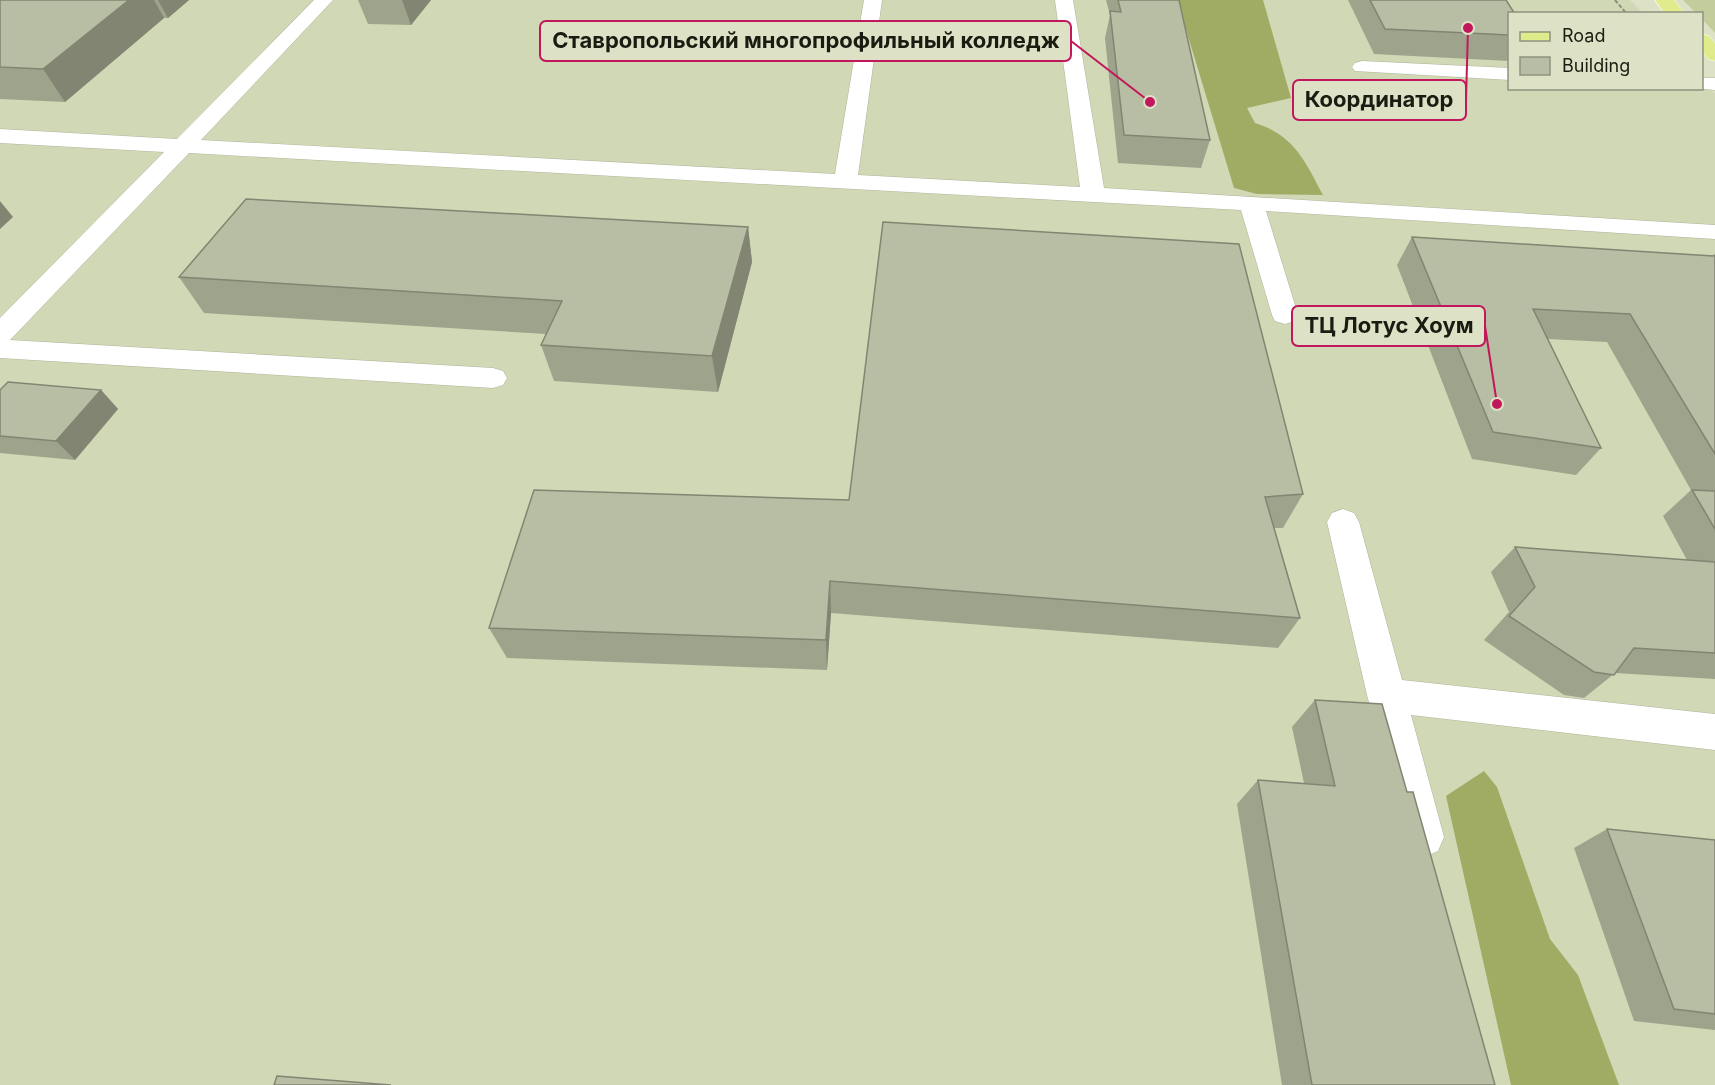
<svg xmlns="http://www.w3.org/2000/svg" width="1715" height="1085" viewBox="0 0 1715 1085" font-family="Inter,sans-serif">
  <rect width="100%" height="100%" fill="#dde2c7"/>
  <path fill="#d1d8b5" d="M0,0H1630L1643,13L1510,14V88H1702V79L1715,94V1085H0Z"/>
  <path fill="#c3cd9c" d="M1683,0H1715V33L1702,19V14L1696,13Z"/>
  <path fill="#a0ac64" d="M1177,0H1263L1291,98L1247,108L1255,123C1294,135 1305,161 1323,195L1257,194L1234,188Z
    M1484,771L1497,787L1550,939L1578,975L1619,1085H1511L1446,796Z"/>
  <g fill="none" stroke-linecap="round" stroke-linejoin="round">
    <g stroke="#afb59a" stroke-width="1">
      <path id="minor" d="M314,0H333L201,140L835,174L864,0H882L858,175L1080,187L1055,0H1073L1104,188L1715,225V239L1266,211L1298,315L1295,321L1285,324L1275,321L1272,315L1241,210L189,153L10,340L493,368L503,371L507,378L503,385L493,388L0,358V318L164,152L0,143V129L177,139Z
        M1362,61L1510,68V80L1355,71L1352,67L1355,63Z
        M1702,78H1715V90L1695,88H1702Z
        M1343,509L1354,513L1359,522L1402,680L1715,714V750L1411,715L1444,837L1438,851L1424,857L1410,851L1367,695L1327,522L1332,513Z"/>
    </g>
    <g stroke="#fff" stroke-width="1">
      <path id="major" d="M1655,0H1674L1685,14H1665Z
        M1702,34L1709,36L1715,43V61L1708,59L1702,52Z"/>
    </g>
    <path stroke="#898d79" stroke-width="2" stroke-dasharray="4 2" stroke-linecap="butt" d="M1615,0L1627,14"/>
    <use href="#minor" fill="#fff" fill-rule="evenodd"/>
    <use href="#major" fill="#e0ec8c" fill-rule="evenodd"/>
  </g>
  <path fill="#9ea38c" d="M0,0H189L168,18H164L65,102L0,99Z
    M358,0H431L411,25L368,24Z
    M1106,0H1179L1210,140L1201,168L1118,163L1105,38L1110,15Z
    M1348,0H1506L1509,14V61L1374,54Z
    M748,227L752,262L718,392L554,381L541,345L546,334L204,313L179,277Z
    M1412,237L1713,256L1715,255V679L1615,673L1584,698L1564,695L1484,640L1509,612L1491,572L1515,547L1687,560L1663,516L1691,490L1607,342L1548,339L1601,448L1576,475L1472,459L1397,265Z
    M0,390H101L118,409L75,460L0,453Z
    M1303,494L1283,528H1274L1300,618L1278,648L831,613L827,670L507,658L489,628L849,500Z
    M1315,700L1407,792L1495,1085H1282L1237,804L1258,780L1304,783L1292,727Z
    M1607,829L1715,840V1030L1634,1021L1574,848Z"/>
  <path fill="#818572" d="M129,0H154L164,18L65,102L43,69Z
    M158,0H189L168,18Z
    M402,0H431L411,25Z
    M0,201L13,217L0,229Z
    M748,227L752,262L718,392L712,356Z
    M101,390L118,409L75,460L56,441Z
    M830,581L831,613L827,670L826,640Z"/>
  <path fill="#b8bea3" stroke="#818572" stroke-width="1.5" d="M0,0H129L43,69L0,67Z
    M1118,0H1179L1210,140L1124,135L1110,11L1121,12Z
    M1370,0H1506L1515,14H1509V35L1385,29Z
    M246,199L748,227L712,356L541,345L562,301L179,277Z
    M883,222L1239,244L1303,494L1265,497L1300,618L830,581L826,640L489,628L534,490L849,500Z
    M1412,237L1713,256L1715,255V454L1630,314L1533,309L1601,448L1493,432Z
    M8,382L101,390L56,441L0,436V390Z
    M1692,490L1715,491V529Z
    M1515,547L1715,562V653L1634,648L1614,675L1594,672L1509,616L1535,587Z
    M1315,700L1382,704L1407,792H1413L1495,1085H1312L1258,780L1335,786Z
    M1607,829L1715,840V1014L1674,1009Z
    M277,1076L391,1085H274Z"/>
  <path fill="none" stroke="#c2185b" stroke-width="2" d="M1150 102L1071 41M1468 28L1466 100M1497 404L1485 326"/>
  <g fill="#c2185b" stroke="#dde2c7" stroke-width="2">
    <circle cx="1150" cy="102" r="6"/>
    <circle cx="1468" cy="28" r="6"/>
    <circle cx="1497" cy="404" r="6"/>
  </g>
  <g fill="#dde2c7" stroke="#c2185b" stroke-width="2">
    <rect x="540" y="21" width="531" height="40" rx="6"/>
    <rect x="1293" y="80" width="173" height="40" rx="6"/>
    <rect x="1292" y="306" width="193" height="40" rx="6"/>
  </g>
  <g font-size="22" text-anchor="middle" font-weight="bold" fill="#1a1c12">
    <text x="806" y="48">Ставропольский многопрофильный колледж</text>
    <text x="1379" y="107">Координатор</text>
    <text x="1389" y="333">ТЦ Лотус Хоум</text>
  </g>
  <rect x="1508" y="12" width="195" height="78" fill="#dde2c7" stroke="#8f937f" stroke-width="1.5"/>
  <rect x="1520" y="32" width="30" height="9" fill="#e0ec8c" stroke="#8f937f" stroke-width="1.5"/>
  <text x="1562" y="42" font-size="18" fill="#1a1c12">Road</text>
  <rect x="1520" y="57" width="30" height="18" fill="#b8bea3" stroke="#8f937f" stroke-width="1.5"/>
  <text x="1562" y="72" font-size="18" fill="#1a1c12">Building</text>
</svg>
